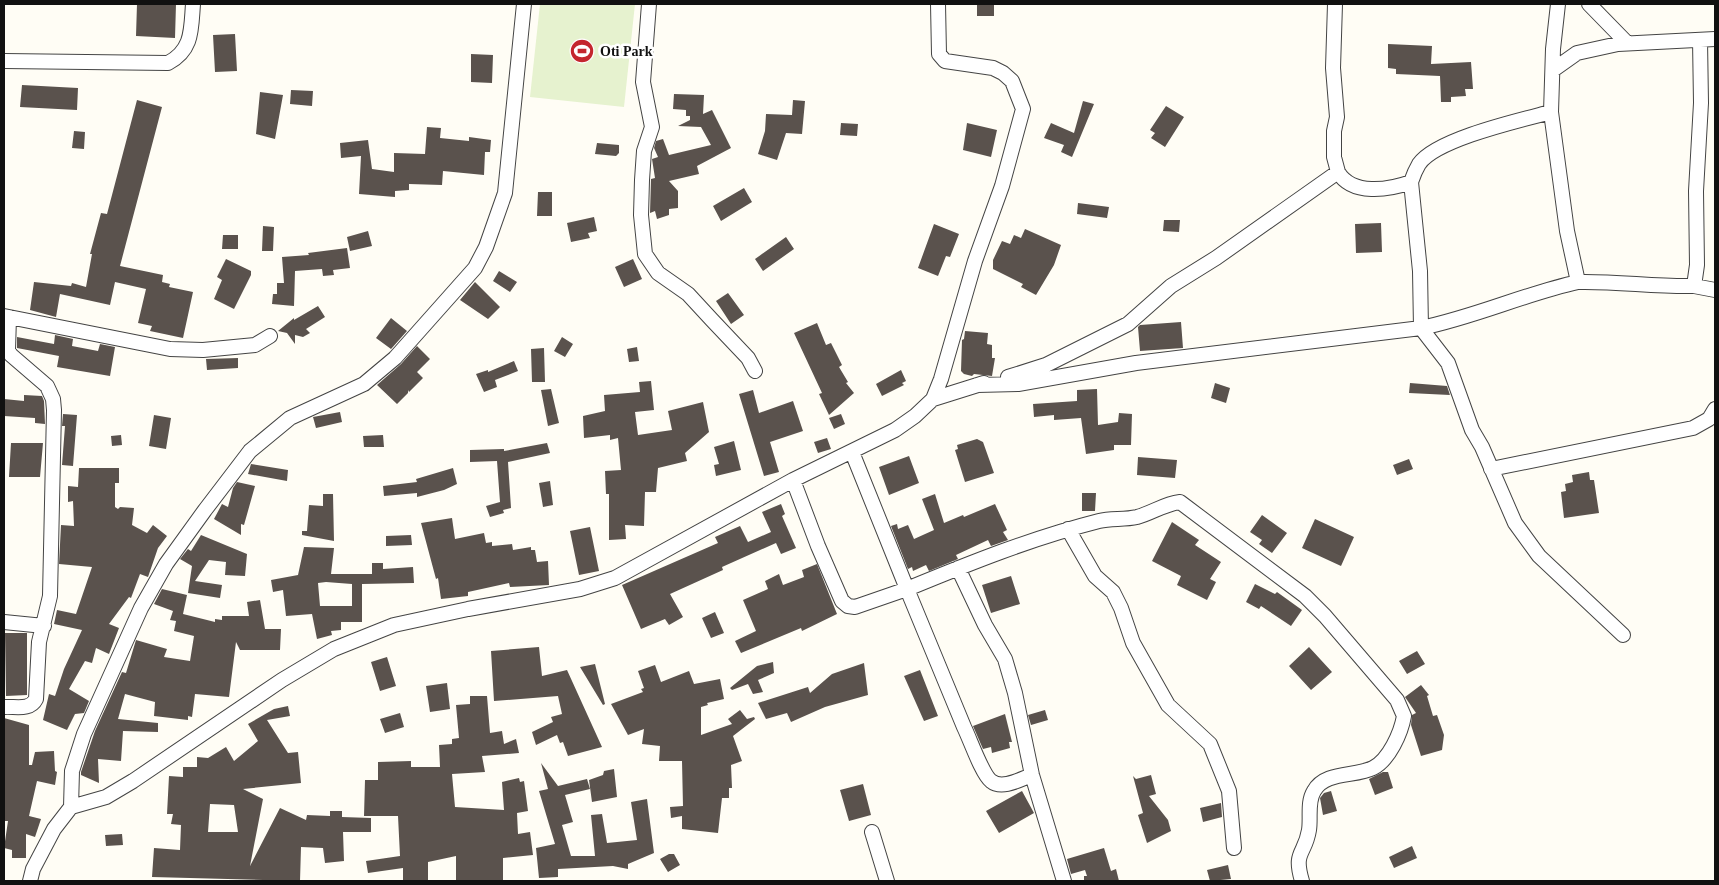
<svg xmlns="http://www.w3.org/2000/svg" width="1719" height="885" viewBox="0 0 1719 885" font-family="'Times New Roman',serif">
  <rect width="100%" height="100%" fill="#fffdf5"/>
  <path fill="#e6f2cf" d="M540,4H635L624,107L530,97Z"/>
  <path fill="#5a524d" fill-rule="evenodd" d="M137,4H176L175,38L136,36Z
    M977,4H994V16H977Z
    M235,34L237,71L215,72L213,35Z
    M1388,44L1432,46L1431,64L1471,62L1473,89H1465L1466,96L1451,97V102H1441L1440,76L1396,74V69L1388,68Z
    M471,54L493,55L492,83L471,82Z
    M22,85L78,88L77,110L20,107Z
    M291,90L313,91L312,106L290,104Z
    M260,92L283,95L275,139L256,134Z
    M674,94L704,95L703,114L712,110L731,148L697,166L699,174L669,181L678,191V208L669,209V215L657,219L655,211L650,213L651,179L655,178L652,159L658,157L654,148L656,141L663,139L669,155L711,145L701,127L678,126L690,120V116H686V110L673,109Z
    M137,100L162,107L120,266L163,275L162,282L170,284L169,287L193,292L183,338L150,331L152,326L138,323L146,289L115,282L110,305L60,294L56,317L30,310L34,282L71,286L72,283L86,287L92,254H90L101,213L107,214Z
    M793,100L805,101L802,134L786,133L777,160L758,154L765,131L766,114L792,115Z
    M1083,101L1094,104L1072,157L1061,152L1064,145L1044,138L1051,123L1074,133Z
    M1166,106L1184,117L1165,147L1151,138L1155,133L1150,130Z
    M841,123L858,124L857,136L840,135Z
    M967,123L997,130L991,157L963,150Z
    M427,127L441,128L440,138L469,141V137L491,140L490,152H485L484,175L443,171L442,185L409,184V190L395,191V197L359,194L361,156L341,158L340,143L368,140L372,169L394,172V153L425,154Z
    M74,131L85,132L84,149L72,148Z
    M597,143L619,145V153L616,156L595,154Z
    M744,188L752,202L721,221L713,206Z
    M538,192H552V216H537Z
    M1078,203L1109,207L1107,218L1077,214Z
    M594,217L597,231L588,233L590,238L571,242L567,223Z
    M1164,220H1180L1179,232L1163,231Z
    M1381,223L1382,252L1356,253L1355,224Z
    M934,224L959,234L950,257L946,256L938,276L918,268Z
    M263,226L274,227L273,251H262Z
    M1025,229L1061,245L1054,265L1036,295L1021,287L1023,284L993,269V260L1002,241L1010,244L1014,235L1021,238Z
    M368,231L372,246L350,251L347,237Z
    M223,235H238V249H222Z
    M786,237L794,249L763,271L755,259Z
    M347,248L350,268L333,270L334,275L323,276L322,269L295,271L294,306L272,304L273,294H277V283H284L282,257L309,255L308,253Z
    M226,259L251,271V275L234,309L214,299L222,280L217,277Z
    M633,259L642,279L624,287L615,267Z
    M499,271L517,282L510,292L493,281Z
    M475,282L500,307L488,319L460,300Z
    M728,293L744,315L731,324L716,301Z
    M318,306L325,317L306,329L310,333L303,337L295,335V344L287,333L278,331L294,318V320Z
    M391,318L407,331L391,349L376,338Z
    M1181,322L1183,348L1140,351L1138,327L1140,325Z
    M817,323L826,345L831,343L842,365L839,367L848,382L846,383L854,393L829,415L819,394L822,393L794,333Z
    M965,331L988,333L987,344L992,345V358H995L992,376L974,374L972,376L964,374L961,371L962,340L964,339Z
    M55,335L73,339L72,346L98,351L100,344L115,347L110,376L57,367L59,356L17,348V337L54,344Z
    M562,337L573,344L565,357L554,351Z
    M417,346L430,359L417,372L423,378L409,392L408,390V393L397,404L377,385L401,364Z
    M637,347L639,361L629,362L627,349Z
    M544,348L545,382H532L531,349Z
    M238,358V368L207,370L206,359Z
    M514,361L518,371L495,380L497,387L484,392L476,374L488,370V372Z
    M901,370L906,381L902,383L904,385L882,396L876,384Z
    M651,381L654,410L635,412L638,435L672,430L668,411L703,402L709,432L685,453L687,461L658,468L656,492H645L644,526L625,525L626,539L609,540V494H606L605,471L621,470L618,438L610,440V435L584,438L583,416L605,411L604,395L640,392L639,382Z
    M1215,383L1230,388L1226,403L1211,398Z
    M1410,383L1447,386L1450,395L1409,393Z
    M551,389L559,423L548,426L541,390Z
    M1097,389L1098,425L1118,422L1119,413L1132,414L1131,445H1114V450L1086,454L1081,418L1054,420V415L1034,417L1033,404L1077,401V390Z
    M753,390L759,413L793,401L803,431L770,442L779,472L764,476L739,394Z
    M24,395L42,396L44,401L45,424L35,423V418L4,416V399L24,401Z
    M340,412L342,422L316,428L313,417Z
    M63,414L77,415L73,466L62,465L65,426H62Z
    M841,414L845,424L834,429L829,418Z
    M154,415L171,418L166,449L149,446Z
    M121,435L122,445L112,446L111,436Z
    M383,435L384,447H364L363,436Z
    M827,438L831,449L818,453L814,442Z
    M977,439L983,442L994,473L965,482L955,450L958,449L957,445Z
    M734,441L741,470L716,476L714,465L719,464L714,447Z
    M11,443H43L40,477H9Z
    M547,443L550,453L508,462L511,508L503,510L504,513L490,517L486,506L500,502L497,461L470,462V450L504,449V451Z
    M909,456L919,483L889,495L879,467Z
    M1138,457L1177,460L1175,478L1137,475Z
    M1409,459L1413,469L1397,475L1393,465Z
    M251,464L288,470L287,481L248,474Z
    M79,468H119V483H115V507L118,509L120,507L134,508L132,525L147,533L153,525L167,536L158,548L148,577L140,574L131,598L129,597L109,624L119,628L109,654L96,648L92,663L85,661L69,689L89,701L84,713L75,714L67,730L43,720L49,694L55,696L64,669L82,630L54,624L57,610L76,614L92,567L59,564L61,525L74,526L73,501L68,502V486L78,487Z
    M453,468L457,484L444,490L417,497V493L384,496L383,486L417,482L416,479Z
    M1589,472L1590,480H1594L1599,513L1564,518L1561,492L1566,491L1565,484L1573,482L1572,475Z
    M550,481L553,505L543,507L539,483Z
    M237,482L255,486L244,525L241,524V535L214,519L222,504L228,507L233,488Z
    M1082,493H1096L1095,511H1082Z
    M323,494H333L334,541L302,535V531H307L309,505L323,506Z
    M935,494L944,523L963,515L964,517L995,504L1007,530L1003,532L1008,540L991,546L988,540L956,555L958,559L929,571L926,565L913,571L912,567L908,569L891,526L897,524L898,529L908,525L914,539L934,530L922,499Z
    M781,504L785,514L782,516L796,548L781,554L776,543L722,567L723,570L670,594L683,617L669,625L665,619L641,629L622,585L718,543L715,537L740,526L748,542L771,532L762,512Z
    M1262,515L1287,533L1272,553L1259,544L1262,540L1250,532Z
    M452,518L455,539L484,533L486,543L492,542V546L512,544L513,550L531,547V550H535L537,562L548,561L549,585L510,587L509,583L468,592V596L441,599L438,578L436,579L421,523Z
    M1315,519L1354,537L1341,566L1302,548Z
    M1172,522L1199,540L1195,545L1221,562L1210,579L1216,582L1207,600L1177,585L1181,576L1152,561Z
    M590,527L599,571L579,575L570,531Z
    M201,535L247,554L245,576L225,575L226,562L209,560L195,581L222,585L220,598L188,593L192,566L180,559L188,549L191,551Z
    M411,535L412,545L386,546V536Z
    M304,547L334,548L331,574H372V563H383V569L413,567L414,583L362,584V622H341V630L331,631L332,635L317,639L312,614L286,616L283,590L273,592L271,580L298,575ZM326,582L352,584V606H320L318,583Z
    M817,564L837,614L802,631L801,628L741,653L735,641L756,631L743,600L768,589L765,581L779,574L783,585L804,577L802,570Z
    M1011,576L1020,604L991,613L982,585Z
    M1255,584L1275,594L1277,592L1302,610L1291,626L1261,606L1259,609L1246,602Z
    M162,589L187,595L183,614L215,622V619L222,620V616H249L247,602L260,600L265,629H281L280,650H240L236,642L229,697L195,694L192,717L188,716V720L154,716L155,702L125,694L118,719L158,723V732L123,731L121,761L98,759L99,783L81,775V772L95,731L122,672L126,673L136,640L167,649L164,657L190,661L194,636L174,631L176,621L170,620L173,611L154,604Z
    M715,612L724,633L711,638L702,618Z
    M5,633H27V695L6,696Z
    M539,647L542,676L567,670L602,747L568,756L563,742L560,743L557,735L536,745L532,732L553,722L551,717L562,714L558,696L494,701L491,651Z
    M1309,647L1332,672L1311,690L1289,666Z
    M1417,651L1425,664L1407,674L1399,661Z
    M387,657L396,686L380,691L371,662Z
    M773,662L774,673L758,680L763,692L753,694L748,684L732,690L730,688L757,666Z
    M864,663L868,695L825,707L791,722L787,713L766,719L758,703L808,687L810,693L832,674Z
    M595,664L605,704L603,705L580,667Z
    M655,665L661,682L689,671L694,684L720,679L724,699L707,703L708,705L701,707V735L732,724L728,719L740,710L747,719L754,717L755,719L733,736L742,761L731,765L732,788H729V798H722L718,833L682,829V816L671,818L670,807L683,806L682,761H659L660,746L642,744L644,729L628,735L611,704L643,692L641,689L644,688L638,671Z
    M920,670L938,716L924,721L904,676Z
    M447,683L450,709L430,712L426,686Z
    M1421,685L1429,695L1427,696L1433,716L1437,715L1444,735L1442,750L1421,756L1411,725L1412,715L1416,713L1405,697Z
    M470,696H487L490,733L502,731L504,744L516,739L519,753L482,756L485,772L452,774L455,807L504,810L502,782L519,778L520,782L524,781L528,811L517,813L518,834L530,832L533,855L503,858V881H456V856L428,862V881H403V868L368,873L366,861L400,856L398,816H364L365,780H378V762L411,761V767H440L439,745L452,744V739L459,738L456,705L470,704Z
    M288,706L290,716L267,720L288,753L298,752L301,783L243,789L263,799L250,866L280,808L306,820L307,815L330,816V811H342V817L371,818V832H343L344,861L325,863L323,848L301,847L300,881L152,877L154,848L180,850L181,825L171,824L173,814H167L169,776L183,777V767H197V757L208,758L226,747L234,761L258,741L248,724L274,709ZM210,804L234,805L238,832H208Z
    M1045,710L1048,720L1031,725L1028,715Z
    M400,713L404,727L385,733L380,719Z
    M1005,714L1012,742H1009L1010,748L992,753L991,747L983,749L973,726Z
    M4,718L29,725V765H32L35,752L54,751L55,771L57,772L55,785L37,781L29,816L41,819L35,837L26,834V858H12V850L4,848L8,821H4Z
    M541,763L558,786L587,779L590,789L565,795L573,822L562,825L571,856H595L591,815L602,814L607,843L637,840L631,802L647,799L654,853L628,864V869L613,866L558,869V877L539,878L536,848L555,844L539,791L548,789Z
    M614,769L617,797L592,802L589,780L603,775L604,771Z
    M1383,772H1388L1393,788L1375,795L1369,779Z
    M1151,775L1156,794L1149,796L1168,820L1171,831L1147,843L1138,815L1143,813L1133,776L1136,779Z
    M863,784L871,815L849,821L840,790Z
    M1022,791L1034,813L999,833L986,811Z
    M1331,791L1337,811L1323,815L1320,798L1324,793Z
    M1221,803L1222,817L1203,822L1200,808Z
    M122,834L123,845L106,846L105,835Z
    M1412,846L1417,858L1394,868L1389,857Z
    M1104,848L1111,871L1116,869L1119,881H1084V876H1087L1085,870L1071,874L1067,859Z
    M669,854H674L680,865L668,872L660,859Z
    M1228,865L1231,879L1210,881L1207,870Z"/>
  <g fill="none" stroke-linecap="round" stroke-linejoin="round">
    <g stroke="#444" stroke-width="16">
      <path id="street" d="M649,4L643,82L652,127L644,151L642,180L641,215L645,254L658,273L688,294L712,320L748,358L755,371
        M1589,4L1627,43
        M4,61L168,63C193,50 191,29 193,4
        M1553,70L1577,53L1618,44L1715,39
        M1551,112L1567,231L1578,282C1617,281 1655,287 1694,286L1697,265L1696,191L1701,103L1700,40
        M1338,172C1352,196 1389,190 1411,182
        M1578,282C1524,294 1475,317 1421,328L1448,363L1472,430L1482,447L1515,523L1539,556L1623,635
        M1694,286L1715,290
        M4,316L170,349L203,350L255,345L270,336
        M1008,377L1046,365L1128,324L1171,286L1216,258L1338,172L1334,157V131L1337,117L1333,68L1335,4
        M977,385L1018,384L1136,363L1421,328L1420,271L1411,182C1413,176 1416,169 1419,164C1436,139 1521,120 1551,112L1553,49L1558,4
        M933,399L984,383
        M1491,469L1693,428L1709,419L1715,409
        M793,480L818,546L842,601L848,606L855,607L907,589L852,452
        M1068,529L1095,576L1113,592L1121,608L1133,643L1168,705L1210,744L1229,791L1234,848
        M958,568L985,625L1005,659L1015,693L1032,775L1064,881
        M4,622L44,626
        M4,707C15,706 30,711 36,699L39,642L50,596L54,410L53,399L47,386L11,355L8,350L9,317
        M1032,775C1021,779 1002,790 991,781C982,774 970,739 964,727C945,681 926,635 907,589C970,563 1032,538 1099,521C1111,518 1124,520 1137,517C1152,513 1164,504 1180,502L1305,596L1325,616L1397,700L1404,716C1401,733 1389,760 1373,768C1355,777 1325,771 1314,791C1307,802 1311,818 1309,830C1305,855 1293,851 1302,881
        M71,807L72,771L84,734L141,608L166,564L205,510L250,451L290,418L364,384L395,358L475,268L486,247L505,193L524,4
        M872,832L887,881
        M30,881L33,869L54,829L71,807L106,797L133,781L282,680L334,649L394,625L468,609L580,589L615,578L793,480L895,430L915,416L933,399L941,379L975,261L1002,186L1023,109L1012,81L1003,73L993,68L945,61L939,54L938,4"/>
    </g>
    <use href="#street" stroke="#fff" stroke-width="14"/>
  </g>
  <defs>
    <g id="stadium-disc" transform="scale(1.25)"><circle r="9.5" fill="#c4262e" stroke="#fff"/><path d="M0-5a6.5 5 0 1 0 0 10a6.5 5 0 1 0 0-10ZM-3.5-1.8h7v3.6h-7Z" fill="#fff"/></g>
  </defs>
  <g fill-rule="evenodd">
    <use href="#stadium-disc" x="582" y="51"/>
  </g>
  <g text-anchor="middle" stroke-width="5" stroke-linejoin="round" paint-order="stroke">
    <g font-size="14" font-weight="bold" fill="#111" stroke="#fff" text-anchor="start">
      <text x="600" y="56">Oti Park</text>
    </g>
  </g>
  <rect width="1719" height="885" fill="none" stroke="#111111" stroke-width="10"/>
</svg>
